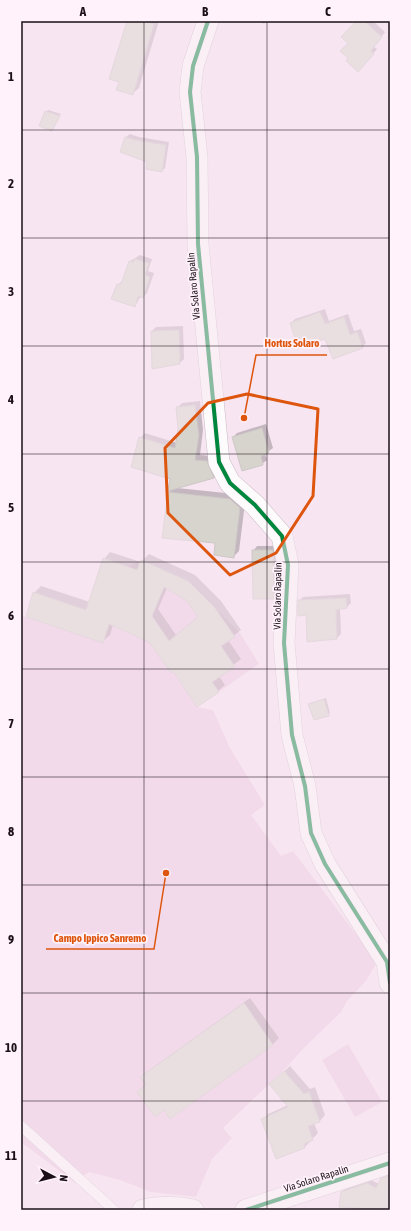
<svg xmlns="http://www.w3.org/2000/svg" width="411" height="1231" viewBox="0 0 411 1231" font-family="'Asap Condensed',sans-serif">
  <rect width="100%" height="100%" fill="#f7e5f1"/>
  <path fill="#eccde2" d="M103,558L128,567L141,560L188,581L240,633L259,664L197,707L213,710L230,748L265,805L251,815L281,856L293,851L377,962L366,981L347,1001L341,1012L303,1049L285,1069L223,1128L232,1138L212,1159L196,1197L151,1192L120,1180L89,1172L74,1182L21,1142V616L26,617L33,592L86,610Z
    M348,1044L382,1102L355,1117L322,1060Z"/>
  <path fill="#0003" fill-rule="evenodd" d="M128,21H159L139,88L132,94L120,81Z
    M259,21H267L264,24Z
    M357,21H373L385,32L374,47L377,49L362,67L349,58V43Z
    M48,110L61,114L53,128L46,112Z
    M130,134L139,137L169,142L165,168L162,171L149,161L121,151L126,137Z
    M140,255L152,259L148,271L154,273L147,293L143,297L141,296L135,306L118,285L123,280L130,261Z
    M325,309L329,321L348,314L354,331L361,329L366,343L362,347L291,323L295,319Z
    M183,326L184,359L180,363L152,331L156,327Z
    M200,401L203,430L200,455L212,456L218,473L214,478L177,488L235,494L245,503L239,551L234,556L216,542L169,492L173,489L171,478L140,438L145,433L177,443L179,429L177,408L182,403Z
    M266,424L273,448L265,454L267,460L262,464L233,437L237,433Z
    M257,546H276L278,594L274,598L253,551Z
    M110,552L141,562L149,554L195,575L221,601L241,630L228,640L241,659L219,676L225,685L218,691L174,670L150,641L113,625L110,635L103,641L34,593L41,586L90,602L104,559ZM167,588L187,600L198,617L176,635L158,609Z
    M350,594L351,603L347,607L340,608L341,634L337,638L299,601L303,597Z
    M326,698L330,713L328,715L309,704Z
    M250,998L279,1038L273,1044L171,1117L165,1109L138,1092L147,1084L142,1077L148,1071Z
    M290,1066L310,1089L315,1087L325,1115L320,1121L314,1123L318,1133L305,1147L263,1119L268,1114L288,1105L270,1084Z
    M390,1173V1210H369L370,1207L342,1192L346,1188L371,1180L379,1184L382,1179Z"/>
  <path fill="#d7d4cd" stroke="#cdc8c7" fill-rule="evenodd" d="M127,21H144L154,24L133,95L116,90L119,82L109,79Z
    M356,21H364L382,37L371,51L374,54L358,72L346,61L348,58L340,51L348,43L341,37Z
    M45,111L60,116L52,131L39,126Z
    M125,137L135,140L166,145L162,172L146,169L147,162L120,152Z
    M135,259L149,263L145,275L150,277L143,298L138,296L135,307L111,299L117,284H121L129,261L133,262Z
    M320,312L325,324L344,317L350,335L357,332L363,348L333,359L325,339L298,347L290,323Z
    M179,330L180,364L152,369L151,331Z
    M195,405L199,435L195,460L207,461L214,478L168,491L170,479L131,467L139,437L175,448L178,429L176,407Z
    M262,428L269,453L261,456L263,465L242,471L232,437Z
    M168,492L230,499L240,508L234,558L214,555L215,543L162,538Z
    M252,550H273L274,599H253Z
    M103,558L137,570L141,560L188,581L215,608L235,637L221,646L235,667L212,682L219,692L197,707L173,671L171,673L149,642L109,624L103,643L26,617L33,592L86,610ZM164,587L187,601L198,617L169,641L152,616Z
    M346,598L347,608L336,610L337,639L307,642L306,615L298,616V600Z
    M324,699L329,716L314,720L308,704Z
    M244,1003L273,1045L170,1119L164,1110L155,1117L137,1092L146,1085L140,1077Z
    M284,1071L304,1094L309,1092L320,1122L308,1126L313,1140L304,1144L305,1148L276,1159L261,1119L288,1107L269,1084Z
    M390,1176V1210L339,1207L341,1192L367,1183L376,1188L381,1178Z"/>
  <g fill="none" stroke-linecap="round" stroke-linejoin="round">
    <g stroke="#c9bbc4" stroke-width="11">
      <path id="lane" d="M21,1126L114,1210"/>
    </g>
    <g stroke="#c9bbc4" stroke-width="22">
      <path id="street" d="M208,21L193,66L190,92L197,157L198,244L219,462L230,483L255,505L282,536L288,565L284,643L292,735L305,786L311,833L325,864L387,962L390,983
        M143,1210C161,1206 176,1206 193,1210
        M246,1210L390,1163"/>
    </g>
    <use href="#lane" stroke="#fefbfd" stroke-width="10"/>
    <use href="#street" stroke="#fefbfd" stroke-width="21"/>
    <g stroke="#fff2fa" stroke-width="6">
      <path id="cycleway" d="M208,21L193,66L190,92L197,157L198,244L219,462L230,483L255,505L282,536L288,565L284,643L292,735L305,786L311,833L325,864L387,962L390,983
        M246,1210L390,1163"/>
    </g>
    <use href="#cycleway" stroke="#00873e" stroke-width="4"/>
  </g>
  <path d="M0 0H411V1231H0ZM247,394L318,409L313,496L276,553L230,575L168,513L165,448L208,403Z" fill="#f7e5f1" fill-opacity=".55" fill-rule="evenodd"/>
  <path fill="none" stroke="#de550d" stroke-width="3" stroke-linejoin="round" d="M247,394L318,409L313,496L276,553L230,575L168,513L165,448L208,403Z"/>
  <path fill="none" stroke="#1b1017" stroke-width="1" stroke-opacity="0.55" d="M144,21V1210M267,21V1210M21,130H390M21,238H390M21,346H390M21,454H390M21,562H390M21,669H390M21,777H390M21,885H390M21,993H390M21,1101H390"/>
  <g text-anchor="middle" stroke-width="3.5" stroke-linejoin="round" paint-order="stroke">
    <g font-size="10" fill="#1b1017" stroke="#fff2fa">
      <text transform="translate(193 286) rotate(-95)" y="4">Via Solaro Rapalin</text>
      <text transform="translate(277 596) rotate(-89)" y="4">Via Solaro Rapalin</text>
      <text transform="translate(316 1178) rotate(-18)" y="4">Via Solaro Rapalin</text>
    </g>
  </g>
  <path fill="none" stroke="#de550d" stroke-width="1.5" d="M244 418L256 355H327M166 873L154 949H46"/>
  <g fill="#de550d" stroke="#fff2fa" stroke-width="1.5">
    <circle cx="244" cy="418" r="4"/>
    <circle cx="166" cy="873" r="4"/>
  </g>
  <g font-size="11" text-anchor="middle" font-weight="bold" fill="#de550d" stroke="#fff2fa" stroke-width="3.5" stroke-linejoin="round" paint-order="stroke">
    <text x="292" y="347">Hortus Solaro</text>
    <text x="100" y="942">Campo Ippico Sanremo</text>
  </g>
  <rect width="411" height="1231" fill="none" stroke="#fff2fa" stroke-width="44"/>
  <g transform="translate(54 1177) rotate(97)" stroke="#fff2fa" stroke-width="3" paint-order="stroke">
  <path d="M0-3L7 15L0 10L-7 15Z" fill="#1b1017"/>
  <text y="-6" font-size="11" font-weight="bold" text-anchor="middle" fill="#1b1017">N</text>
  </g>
  <rect x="22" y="22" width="367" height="1187" fill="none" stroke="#1b1017" stroke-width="1.5"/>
  <g font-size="13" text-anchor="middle" font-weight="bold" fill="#1b1017">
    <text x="83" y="16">A</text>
    <text x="205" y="16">B</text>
    <text x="328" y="16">C</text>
    <text x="11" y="81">1</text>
    <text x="11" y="188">2</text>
    <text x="11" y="296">3</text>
    <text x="11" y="404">4</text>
    <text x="11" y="512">5</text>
    <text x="11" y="620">6</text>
    <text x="11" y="728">7</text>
    <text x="11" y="836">8</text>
    <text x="11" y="944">9</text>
    <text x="11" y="1052">10</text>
    <text x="11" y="1160">11</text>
  </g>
</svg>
